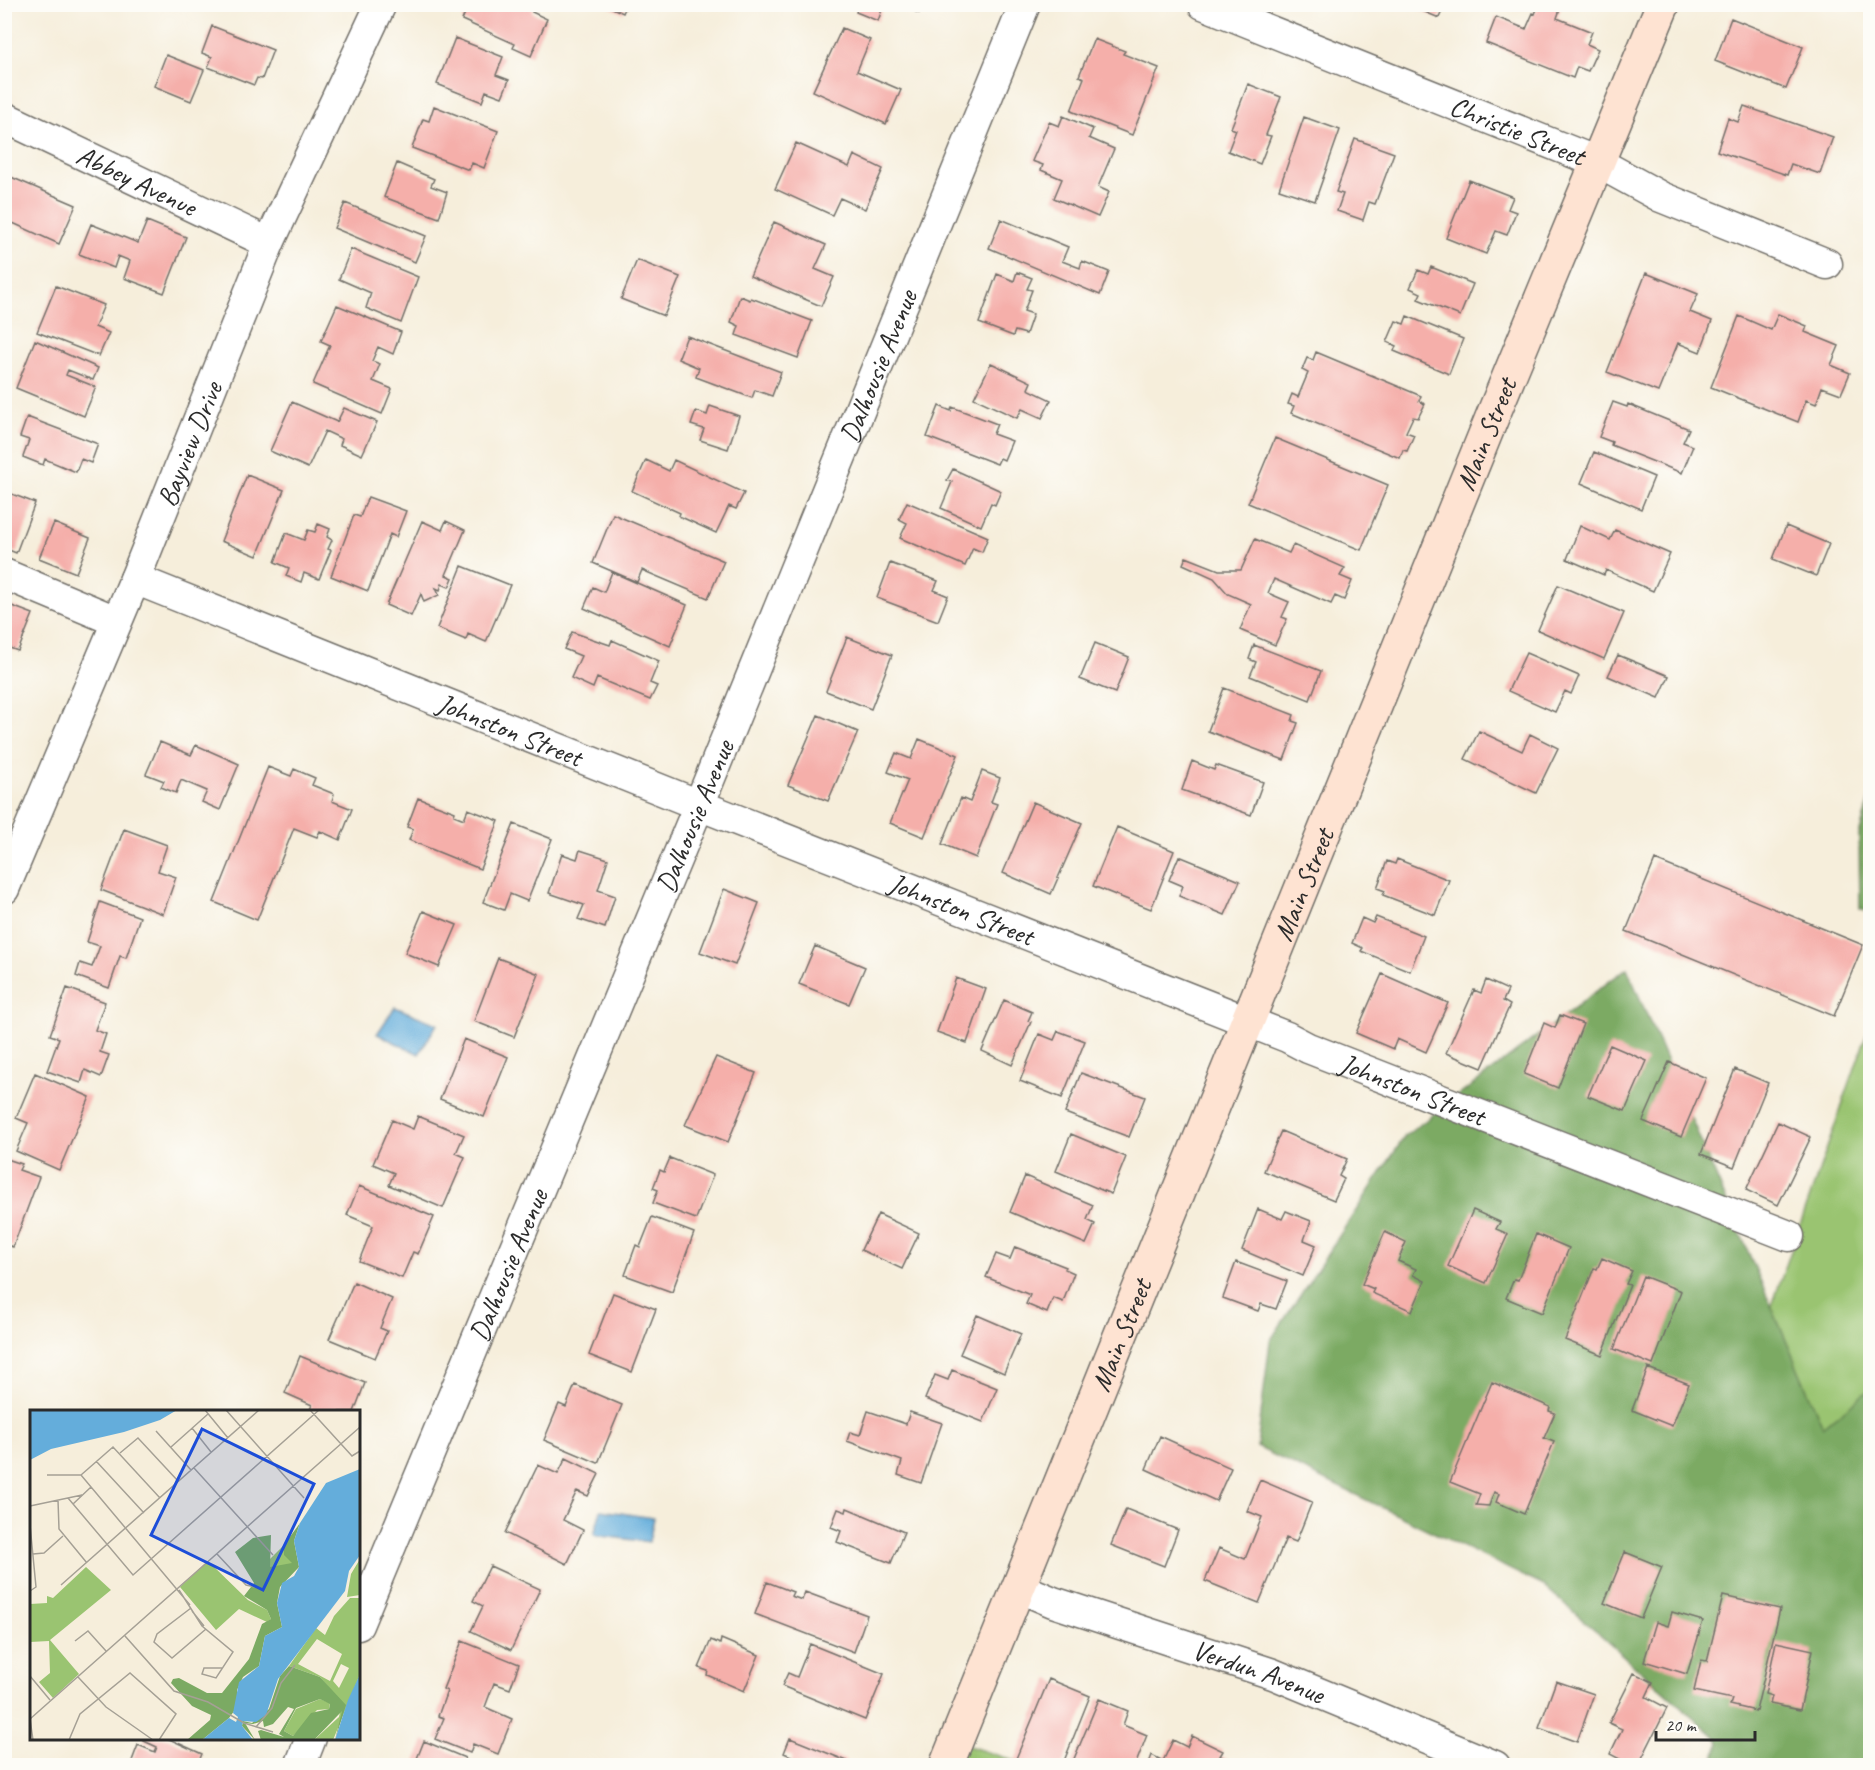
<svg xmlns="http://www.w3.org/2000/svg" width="1875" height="1770" viewBox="0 0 1875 1770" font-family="Caveat,sans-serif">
  <rect width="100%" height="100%" fill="#fdfcf7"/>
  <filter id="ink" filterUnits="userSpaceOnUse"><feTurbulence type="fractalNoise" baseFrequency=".0167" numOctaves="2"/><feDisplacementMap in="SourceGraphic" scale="12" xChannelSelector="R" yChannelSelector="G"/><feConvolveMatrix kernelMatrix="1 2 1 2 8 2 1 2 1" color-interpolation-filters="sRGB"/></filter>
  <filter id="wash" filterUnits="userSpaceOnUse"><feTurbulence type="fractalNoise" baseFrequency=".008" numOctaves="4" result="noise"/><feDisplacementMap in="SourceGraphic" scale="24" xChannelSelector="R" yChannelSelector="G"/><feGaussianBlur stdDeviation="1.35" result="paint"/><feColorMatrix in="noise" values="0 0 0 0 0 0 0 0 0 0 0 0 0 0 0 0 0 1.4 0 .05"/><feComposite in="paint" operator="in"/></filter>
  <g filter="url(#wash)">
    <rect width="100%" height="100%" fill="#f6eedb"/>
    <path fill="#9ac471" stroke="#62784e" stroke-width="1.5" d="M1870,1025V1549L1706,1494Z
      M953,1741L1027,1765L943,1766Z"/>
    <path fill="#7baa63" stroke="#536a47" stroke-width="1.5" d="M1870,797V913L1860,908L1859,835Z
      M1627,968L1823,1427L1870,1389V1765H1714L1719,1740L1544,1586L1257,1447L1270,1341L1405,1136Z"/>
    <path fill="#64addb" stroke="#486c83" stroke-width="1.5" d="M395,1007L437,1024L419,1054L377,1034Z
      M601,1510L654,1518L649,1542L594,1535Z"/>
    <g id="blocks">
      <path fill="#f5afaa" d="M469,4H535L532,12L547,19L531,56L513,48L515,44L462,20Z
        M604,4H627L623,13Z
        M859,4H884L878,21L856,12Z
        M1406,4H1445L1439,18Z
        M1539,4H1562L1557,18L1592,32L1587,44L1598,49L1588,71L1577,67L1573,78L1486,43L1496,17L1526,29L1533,13L1535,14Z
        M898,5H923L919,13Z
        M1731,18L1803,47L1786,89L1715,61Z
        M212,26L273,50L262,79L257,78L254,85L208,67L212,57L202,53Z
        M842,28L870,40L857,71L901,90L886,124L813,91Z
        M455,38L503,57L496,75L509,80L502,97L486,91L482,102L437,84Z
        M1094,39L1125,51L1123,54L1159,68L1132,135L1071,111L1084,78L1079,76Z
        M166,55L204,70L191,101L154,86Z
        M1248,84L1281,97L1266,135L1271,136L1260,164L1228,151L1236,130L1231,128Z
        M434,106L498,131L484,168L472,163L469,170L412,148L423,119L429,121Z
        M1744,106L1833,137L1820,174L1791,164L1787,175L1717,151L1728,118L1738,122Z
        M1063,116L1093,129L1089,138L1114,149L1098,187L1109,192L1098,217L1054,198L1062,179L1041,170L1043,165L1032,161L1049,122L1059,126Z
        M1304,117L1340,130L1315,201L1279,189Z
        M1355,139L1394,153L1375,204L1369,202L1363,220L1337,211L1343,194L1336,192Z
        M796,143L849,167L854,155L883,169L865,209L840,198L832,215L775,189Z
        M397,163L434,179L431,186L447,192L439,218L384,197Z
        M4,174L76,205L59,244L4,219Z
        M1469,180L1513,197L1508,209L1516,212L1507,235L1496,231L1486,254L1446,238Z
        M345,203L426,236L415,262L334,228Z
        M1001,219L1068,247L1062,261L1080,268L1082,261L1109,272L1100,295L989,248Z
        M147,221L186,237L164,293L124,278L130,261L118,256L114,268L79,254L91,224L138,243Z
        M774,222L826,245L815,269L834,277L821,306L750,276Z
        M351,249L418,277L401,323L366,308L371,293L339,279Z
        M637,260L680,277L664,316L621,299Z
        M1431,267L1473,284L1460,316L1418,299L1421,293L1410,288L1418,270L1428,274Z
        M1017,272L1032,278L1027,289L1032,290L1024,311L1033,314L1026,334L1015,331L1013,336L979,323L997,274L1014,281Z
        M1646,273L1698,294L1690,312L1712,321L1700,352L1678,343L1658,392L1607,372Z
        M56,286L104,305L95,327L109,333L99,356L37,332Z
        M740,296L750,300L751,298L812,321L798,358L736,335L739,326L731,322Z
        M337,305L401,332L393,354L378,347L372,361L380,364L373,381L392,389L382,414L313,384L330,345L321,341Z
        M1778,314L1807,326L1805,332L1839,346L1831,365L1850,373L1841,394L1822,387L1816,404L1806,400L1798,422L1711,387L1739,316L1771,330Z
        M1407,316L1463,339L1449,374L1394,351L1396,346L1387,342L1396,321L1404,324Z
        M687,336L781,372L772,396L755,390L752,398L696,377L699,368L678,359Z
        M35,340L98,368L93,380L68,370L66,375L96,387L84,416L16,388Z
        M1316,352L1421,396L1419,401L1425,404L1418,418L1413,417L1406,432L1414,435L1407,451L1403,450L1400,458L1291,413L1294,406L1288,404L1292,394L1298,397L1308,373L1302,370L1307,358L1313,360Z
        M991,363L1031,382L1028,389L1051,400L1042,418L1022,409L1017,418L974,398Z
        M292,402L337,422L344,408L377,422L362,455L340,445L342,439L325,431L308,468L270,451Z
        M1613,402L1627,407L1628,404L1689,429L1683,442L1693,446L1682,473L1611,445L1612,442L1599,437Z
        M710,406L739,416L728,449L700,440L704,429L691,425L696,411L707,415Z
        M939,406L951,411L952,407L997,424L993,434L1012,441L1004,460L1000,458L997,464L927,437Z
        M27,417L98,444L91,463L81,459L76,472L45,459L43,465L23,457L29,440L20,437Z
        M1275,438L1388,485L1361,550L1248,503Z
        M1594,452L1654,477L1641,509L1581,483Z
        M646,460L669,471L674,460L744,493L736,509L729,506L716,533L679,516L680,513L632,491Z
        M953,469L1001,491L995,505L991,503L981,526L941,508L952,482L947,480Z
        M247,475L284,490L257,556L221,541Z
        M4,491L35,503L16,553L4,548Z
        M368,497L406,511L396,537L390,534L368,591L331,576L354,515L360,517Z
        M907,502L988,537L982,552L973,548L965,566L900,538L907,523L899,519Z
        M613,514L724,561L708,598L642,570L637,582L593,563Z
        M422,521L442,530L446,521L465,530L446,575L453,578L449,587L442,584L440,590L436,588L439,595L424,602L421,594L411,616L386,605Z
        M54,523L90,538L76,573L39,558Z
        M318,524L330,529L327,537L332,540L328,549L331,550L319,579L304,573L301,582L286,576L289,568L275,562L286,533L304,540L308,530L315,532Z
        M1580,526L1610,540L1615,530L1670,554L1653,591L1606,570L1604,575L1567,559Z
        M1786,526L1829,544L1816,576L1773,559Z
        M1255,539L1289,553L1293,545L1345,568L1340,576L1352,581L1344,600L1335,596L1331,604L1274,579L1268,593L1289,602L1282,617L1287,619L1275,645L1240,630L1251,604L1228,594L1214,578L1183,564L1186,557L1219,570H1241Z
        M890,563L938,581L934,590L948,596L938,621L877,598Z
        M462,566L510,585L486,642L468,634L466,640L437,628Z
        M612,572L687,605L670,646L584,608L593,587L604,592Z
        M1558,585L1624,613L1604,659L1538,630Z
        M4,603L33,614L18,651L4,646Z
        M572,632L610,645L612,640L659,661L650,683L657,686L650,700L597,678L593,688L571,678L581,656L564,649Z
        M847,637L892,655L871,709L826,691Z
        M1095,643L1129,657L1115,693L1080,679Z
        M1254,645L1321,671L1310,700L1250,676L1256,662L1249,659Z
        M1526,653L1579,676L1571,694L1565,691L1555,712L1508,691Z
        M1618,655L1669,676L1659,698L1608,676Z
        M1224,688L1294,715L1292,721L1298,723L1284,760L1208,731Z
        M818,715L858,732L828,801L788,785Z
        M1479,731L1522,751L1530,734L1558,748L1536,793L1465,759Z
        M919,739L958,755L924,837L890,823L908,780L888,772L896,753L911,759Z
        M160,742L191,755L196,745L239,764L220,810L202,802L207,791L181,780L176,793L161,787L164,781L146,774Z
        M1192,761L1214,770L1216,765L1263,782L1251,815L1182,790Z
        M268,767L291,776L294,769L315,778L312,785L334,794L332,801L352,809L340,840L320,831L317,837L294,828L257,920L214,902Z
        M982,771L1000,778L991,802L997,804L976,858L942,844L961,798L970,802Z
        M418,798L455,812L454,815L464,819L468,809L499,821L480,869L409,840L413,829L407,827Z
        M1033,802L1082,823L1051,894L1003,873Z
        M514,824L552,839L527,901L510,894L504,910L483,902Z
        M1117,827L1174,851L1151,909L1093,886Z
        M124,829L167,845L158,871L176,877L163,914L101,890Z
        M580,850L608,859L598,890L615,896L605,928L578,919L584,905L549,893L562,854L577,859Z
        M1179,856L1240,881L1225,915L1179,896L1183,886L1169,880Z
        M1397,859L1449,880L1435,915L1383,895L1385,891L1377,888L1387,861L1395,864Z
        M1655,860L1863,945L1834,1016L1626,931Z
        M724,889L759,903L735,965L700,952Z
        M100,902L140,917L126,958L120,956L109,988L76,976L80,963L92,967L100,946L87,942Z
        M423,911L457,925L439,967L405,953Z
        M1376,917L1424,936L1410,971L1361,951L1363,948L1352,943L1362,918L1373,923Z
        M815,946L865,967L849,1004L799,984Z
        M498,958L539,974L514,1037L474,1021Z
        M1382,974L1448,1003L1426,1052L1397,1039L1393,1049L1356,1033Z
        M956,978L986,989L967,1043L937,1032Z
        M1486,980L1508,990L1503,1001L1510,1005L1482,1068L1446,1053L1474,990L1481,993Z
        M67,988L105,1002L95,1030L106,1034L100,1052L109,1055L101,1077L85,1070L81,1083L47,1071L59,1038L50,1035Z
        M1004,1000L1032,1012L1028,1021L1031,1022L1012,1065L982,1051Z
        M1560,1015L1583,1024L1558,1088L1524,1074L1544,1023L1555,1028Z
        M1058,1031L1085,1041L1062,1098L1020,1081L1039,1034L1054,1040Z
        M464,1039L508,1057L484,1117L440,1099Z
        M1610,1045L1647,1061L1625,1111L1588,1096Z
        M716,1057L756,1073L728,1142L685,1125Z
        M1669,1062L1706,1078L1681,1137L1643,1121Z
        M1735,1069L1768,1083L1734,1167L1701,1154Z
        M35,1073L90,1097L59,1170L16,1151L28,1123L16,1118Z
        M1081,1073L1145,1097L1129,1137L1065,1113Z
        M418,1116L464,1135L456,1153L465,1157L443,1208L389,1185L394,1173L373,1164L392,1120L413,1129Z
        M1778,1122L1811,1137L1778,1205L1746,1190Z
        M1281,1131L1347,1159L1339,1176L1344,1179L1334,1200L1264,1171Z
        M1071,1134L1126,1157L1111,1194L1056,1171Z
        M4,1158L22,1164L19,1170L39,1177L13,1247L4,1244Z
        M670,1158L713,1175L696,1219L653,1203L658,1190L653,1188L660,1170L664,1172Z
        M1025,1176L1093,1205L1087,1220L1095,1224L1086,1244L1010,1212Z
        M359,1186L434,1217L418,1254L413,1252L402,1278L359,1261L373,1226L347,1215Z
        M1258,1209L1282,1219L1286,1211L1311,1221L1304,1240L1316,1245L1303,1276L1242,1250Z
        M1473,1210L1500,1222L1496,1229L1508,1234L1486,1283L1448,1266Z
        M878,1214L919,1233L902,1269L861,1250Z
        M652,1217L694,1233L672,1292L625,1275L636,1245L640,1247Z
        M1385,1232L1406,1242L1398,1261L1416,1269L1413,1275L1425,1281L1412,1311L1372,1293L1374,1289L1362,1284Z
        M1536,1234L1569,1248L1542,1313L1506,1298L1514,1279L1518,1280Z
        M1015,1247L1066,1267L1065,1269L1074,1273L1063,1302L1053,1298L1047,1313L1026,1304L1030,1295L986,1277L996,1254L1010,1259Z
        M1602,1258L1632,1271L1626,1284L1630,1285L1602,1355L1565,1340L1594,1268L1597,1269Z
        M1236,1262L1287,1281L1276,1309L1261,1304L1258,1311L1223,1298Z
        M1643,1276L1681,1291L1653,1365L1614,1349Z
        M354,1282L392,1299L380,1328L387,1331L375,1358L329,1339Z
        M613,1293L656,1309L632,1372L589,1355Z
        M977,1315L1021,1334L1004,1373L960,1354Z
        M300,1356L365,1383L354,1412H309L312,1405L285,1393Z
        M1648,1368L1689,1384L1672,1426L1632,1410Z
        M952,1370L997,1388L983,1422L925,1399L935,1375L948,1380Z
        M1492,1382L1550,1407L1549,1411L1555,1413L1544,1438L1554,1442L1524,1514L1496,1502L1499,1494L1494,1492L1489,1506L1476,1505L1480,1494L1450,1482Z
        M575,1385L622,1405L598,1463L544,1440L559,1404L566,1407Z
        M868,1411L906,1424L910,1412L942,1423L921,1483L898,1475L902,1461L847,1441L850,1432L860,1435Z
        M1160,1436L1231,1468L1216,1501L1146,1469Z
        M566,1458L599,1474L588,1496L577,1491L563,1520L583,1530L567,1564L505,1533L538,1465L558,1474Z
        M1260,1480L1312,1502L1296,1542L1286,1538L1259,1603L1205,1581L1219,1548L1245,1559L1262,1517L1247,1511Z
        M847,1508L904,1532L891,1563L837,1542L841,1531L831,1527L838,1509L846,1512Z
        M1126,1509L1178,1530L1164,1566L1111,1545Z
        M1625,1552L1662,1567L1641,1618L1604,1603Z
        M490,1566L540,1589L511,1650L471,1631L483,1606L473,1601Z
        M767,1582L793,1592L791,1596L802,1600L805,1592L867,1615L854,1652L755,1614Z
        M1723,1596L1780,1609L1756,1711L1730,1705L1732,1699L1694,1691L1701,1660L1707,1661Z
        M1672,1612L1703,1621L1687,1674L1644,1661L1656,1622L1668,1626Z
        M721,1639L759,1655L744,1691L707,1675L708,1671L699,1668L711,1640L720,1644Z
        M462,1641L519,1664L510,1689L494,1683L485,1707L512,1719L498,1754L473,1744L470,1753L435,1739L444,1718L438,1716L447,1691L443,1689Z
        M1776,1642L1813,1650L1800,1710L1770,1704L1772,1696L1765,1694Z
        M810,1644L884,1674L865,1720L782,1686L788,1673L797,1677Z
        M1634,1673L1653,1682L1646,1697L1667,1708L1638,1766H1633L1610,1754L1622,1729L1609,1723Z
        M1049,1679L1090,1696L1062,1766H1027L1015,1761Z
        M1556,1681L1594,1694L1577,1742L1539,1728Z
        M1099,1699L1128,1711L1123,1725L1147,1735L1135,1766H1071Z
        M1192,1736L1223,1751L1220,1756L1233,1762L1231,1766H1148L1152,1755L1163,1761L1173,1740L1187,1747Z
        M145,1738H167L202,1754L197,1766H130L138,1745L155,1752L157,1747L144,1741Z
        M790,1738L847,1761L845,1766H789L793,1757L784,1753Z
        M424,1741L465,1758L462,1766H414Z"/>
    </g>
  </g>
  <g filter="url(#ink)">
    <use href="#blocks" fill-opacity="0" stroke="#726f69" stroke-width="1.5"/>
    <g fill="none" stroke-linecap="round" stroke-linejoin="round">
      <g stroke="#726f69" stroke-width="33">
        <g id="minor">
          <path id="s1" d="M1203,4L1597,162L1661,197L1827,264"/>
          <path id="s2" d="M4,117L269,243"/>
          <path d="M4,574L116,621"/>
          <path id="s3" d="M135,579L699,805L1287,1037L1308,1048L1789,1236"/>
          <path id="s4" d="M4,889L135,579L269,243L381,4"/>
          <path id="s5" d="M1018,1587L1053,1602L1273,1674L1495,1766"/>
          <path id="s6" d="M358,1625L699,805L1025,4"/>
          <path d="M300,1766L311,1738"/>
        </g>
      </g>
      <g stroke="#726f69" stroke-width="36">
        <g id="secondary">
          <path id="s7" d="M946,1766L1493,415L1663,4"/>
        </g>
      </g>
      <use href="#minor" stroke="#fff" stroke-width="30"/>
      <use href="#secondary" stroke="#fee3d2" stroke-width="33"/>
    </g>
  </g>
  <g text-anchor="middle" stroke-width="5" stroke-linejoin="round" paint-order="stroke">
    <g font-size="28" fill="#2b2b2b" stroke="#fdfcf7">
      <text dy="10" stroke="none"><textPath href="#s1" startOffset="339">Christie Street</textPath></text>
      <text dy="10" stroke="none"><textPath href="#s2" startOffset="147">Abbey Avenue</textPath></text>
      <text dy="10" stroke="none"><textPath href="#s6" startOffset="1362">Dalhousie Avenue</textPath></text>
      <text dy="10" stroke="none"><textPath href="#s7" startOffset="1437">Main Street</textPath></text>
      <text dy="10" stroke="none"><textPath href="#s4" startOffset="482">Bayview Drive</textPath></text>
      <text dy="10" stroke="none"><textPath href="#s3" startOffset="404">Johnston Street</textPath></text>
      <text dy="10" stroke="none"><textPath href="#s6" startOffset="876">Dalhousie Avenue</textPath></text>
      <text dy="10" stroke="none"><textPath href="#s7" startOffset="951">Main Street</textPath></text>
      <text dy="10" stroke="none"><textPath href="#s3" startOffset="890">Johnston Street</textPath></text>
      <text dy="10" stroke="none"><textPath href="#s3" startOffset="1376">Johnston Street</textPath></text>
      <text dy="10" stroke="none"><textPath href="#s6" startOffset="390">Dalhousie Avenue</textPath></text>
      <text dy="10" stroke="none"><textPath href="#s7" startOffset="465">Main Street</textPath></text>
      <text dy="10" stroke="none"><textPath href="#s5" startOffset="255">Verdun Avenue</textPath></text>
    </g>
  </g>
  <g transform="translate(30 1410)">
    <rect width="330" height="330" fill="#f6eedb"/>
    <path d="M254,135L266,149L258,163L231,158ZM330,149V185L317,187L321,164ZM178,151L218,190L237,200L241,209L237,212L209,199L186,220L150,177ZM56,157L81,180L20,230L49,264L23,288L9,272L20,263L19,231L0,232V194L17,193V186L23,188ZM320,188H330V264L303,330H284L309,307L312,293L290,267L259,256L286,218L295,225L304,206ZM287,229L312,244L300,271L268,254ZM311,254L319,258L309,278L303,271ZM290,289L300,293L299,299L287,300L263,326L254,321L266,299Z" fill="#9ac471" fill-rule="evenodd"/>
    <path d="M270,113L264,131L269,157L250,177L247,193L252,217L235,226L229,256L213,267L207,280V297L199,308L172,330H157L180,310L181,305L162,296L141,273L143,269L149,268L177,283H192L219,249L232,214L241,209L237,200L214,186L224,173L205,142L223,128L241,125L240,157L262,153L254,145V135ZM259,256L290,267L316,295L305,330L312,301L284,330H231L228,321L231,320L254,327L249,324L264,299L258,297L243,314L234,317L233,311L223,314L215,313L225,330L212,316L213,311L222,313L239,299L250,266ZM290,289L300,294L299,299L281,303L263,326L254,321L266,298Z" fill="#7baa63" fill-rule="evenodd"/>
    <path d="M0,0H147L130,10L94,22L21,39L0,50ZM330,59V145L319,161L315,181L248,269L236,305L226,312L213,311L212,316L223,330H172L199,308L206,312L208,307L203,303L209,272L229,256L235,226L252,217L247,193L252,173L264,166L269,157L264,131L270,113L296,73ZM330,264V330H305L318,290Z" fill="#64addb"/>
    <path fill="none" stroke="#a5a095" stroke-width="1.5" d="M175,0L198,28M196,0L274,88M280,0L322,46L330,41M162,18L181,42M126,21L161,60M141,37L178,4M90,43L108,28L148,71M66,51L114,103M164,58L243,145M17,65H51L160,195M51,65L83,37L130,88M38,88L103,165L289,0M28,90L29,119L57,153M43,94L61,77M0,96L52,85M0,115L6,177L0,181M3,144L14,143L33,126M187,144L216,175L225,177M31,175L229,0M149,180L172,216L203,242L186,268L172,264L174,258H192M161,198L127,224L124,232L142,248L176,219M162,201L174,216M95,226L144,281L178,292L214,313L243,322M45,231L58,221L76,241M0,266L20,290M48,267L76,297L123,330M0,309L3,330M0,309L330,17M226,317L242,298L251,273L265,255M39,330L50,304L100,263L146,304L129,330"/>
    <path fill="#1d4ed8" fill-opacity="0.15" stroke="#1d4ed8" stroke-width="3" d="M172,19L284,74L233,180L121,125Z"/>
    <rect width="330" height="330" fill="none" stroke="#2b2b2b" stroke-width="3"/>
  </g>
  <rect width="1875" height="1770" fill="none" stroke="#fdfcf7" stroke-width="24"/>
  <path d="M1656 1731v9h99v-9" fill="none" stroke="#2b2b2b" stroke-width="3"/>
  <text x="1665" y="1731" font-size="18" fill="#2b2b2b" stroke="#fdfcf7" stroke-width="4.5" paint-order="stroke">20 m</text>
</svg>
